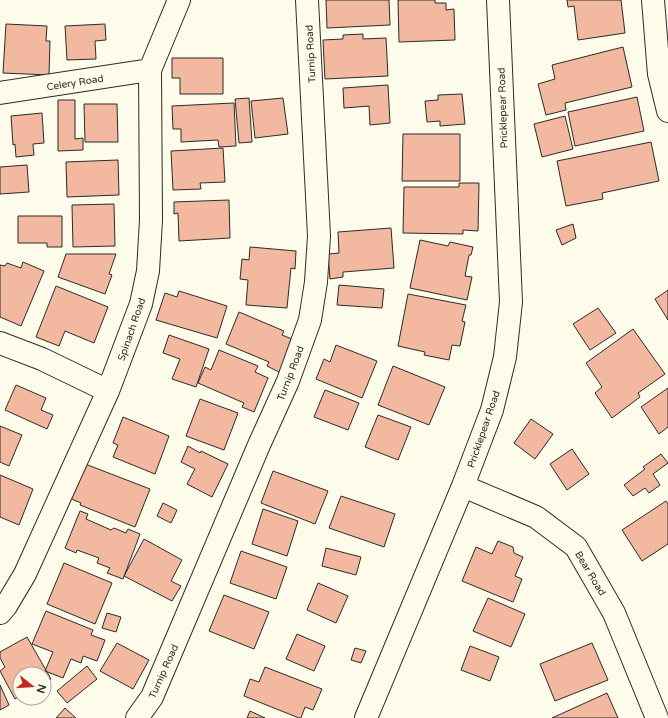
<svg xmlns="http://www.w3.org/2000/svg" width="668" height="718" viewBox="0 0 668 718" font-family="'Varela Round',sans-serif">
  <rect width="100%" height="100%" fill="#fdfbea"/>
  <path fill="#f2b8a0" stroke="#2b2b2b" d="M326,0H389L390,25L327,28Z
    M398,0H435V3H446V10L454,9L455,40L399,42Z
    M567,0H621L625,33L578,40L574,6L568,7Z
    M6,24L47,26L46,41H50L49,75L3,73Z
    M105,24L106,40L95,41L96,59L67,60L65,26Z
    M363,34V39L386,38L388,76L325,79L323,40L343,39V35Z
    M623,47L632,87L565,103L566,110L546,115L538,84L555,79L552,65Z
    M172,58H223V94H180V78H172Z
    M388,85L390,123L370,125L369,106L344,108L343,88Z
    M462,94L465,124L440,126V121L427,122L425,101L438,100V95Z
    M637,97L644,131L575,146L568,112Z
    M249,98L252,142L239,143L235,99Z
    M283,98L288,134L255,138L251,101Z
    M58,100H75V139L83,138V150L58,151Z
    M234,103L236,146L219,147L218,140L181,142V129H173L172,106Z
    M84,104H117L118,142H85Z
    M42,113L44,143L33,144L34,155L16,157L15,144L13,145L11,116Z
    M565,116L573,149L542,157L534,124Z
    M403,134H460V181H402Z
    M651,142L659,181L602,193L603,199L566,206L557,161Z
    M223,148L225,182L200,183L201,189L173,190L171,151Z
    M118,160L119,195L67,197L66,162Z
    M27,165L29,192L0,194V167Z
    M459,183H479L478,231L463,230V234L403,233L404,187H459Z
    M229,200L230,238L179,241L178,213L174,214V202Z
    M114,204L115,246L73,247L72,205Z
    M18,216H62V247H47V243H18Z
    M573,224L576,238L562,245L556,230Z
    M391,228L394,268L343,272V277L330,279L328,254L339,253L338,232Z
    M420,240L448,246L450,242L473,247L471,255H469L465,276L472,277L467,300L410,288Z
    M250,247L296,251L295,269L291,268L287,308L246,305L248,280L240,279L242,259L249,260Z
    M66,254H116L109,274L112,275L105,294L58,277Z
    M23,262L44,271L21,326L0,317V265L5,266L7,263L21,268Z
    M339,285L384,289L382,308L337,305Z
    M56,286L108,307L94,343L65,331L59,346L36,337Z
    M668,290V320L655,299Z
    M179,291L227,306L217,338L156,320L165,293L177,297Z
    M408,294L466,305L462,321L465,322L460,346L452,345L449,360L424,355L425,352L398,346Z
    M598,308L616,333L590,350L573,324Z
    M239,312L284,331L282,335L297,341L283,374L267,366L269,362L226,344Z
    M633,329L665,374L638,393L640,397L612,418L595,393L602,387L586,363Z
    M169,335L209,349L196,387L172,379L180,359L163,353Z
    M336,345L377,361L362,398L316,379L324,359L330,362Z
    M219,350L258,366L255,372L268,378L254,412L242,407L244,403L198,383L205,367L211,370Z
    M393,366L445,387L429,425L378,405Z
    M16,385L46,398L41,410L53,415L47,429L5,410Z
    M668,388V427L659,434L641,407Z
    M325,390L359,403L348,430L314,417Z
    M200,399L238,413L224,450L186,436Z
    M378,415L411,427L398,460L365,447Z
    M123,417L169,436L155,474L113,457L118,445L113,443Z
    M531,419L553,434L535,459L514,443Z
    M0,426L22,435L9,466L0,462Z
    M188,446L200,453L201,451L228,464L212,497L187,484L195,469L181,462Z
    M572,449L589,474L567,490L550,464Z
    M661,454L668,463L653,474L660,485L649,493L645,488L633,496L624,485L645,469L643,467Z
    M80,462L150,489L135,527L80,505L81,503L67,497Z
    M273,471L328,491L315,524L261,503Z
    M0,475L33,489L19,525L0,517Z
    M341,496L395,514L384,547L329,528Z
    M666,501L668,504V544L642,561L622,530Z
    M163,503L177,510L171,523L157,516Z
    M263,509L298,521L287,556L252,544Z
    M80,511L88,514L86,519L111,530L114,528L126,533L128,529L140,534L123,579L107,573L110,568L97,563L99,558L77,550L76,553L65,548Z
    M144,539L182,560L171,581L181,586L172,601L124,576Z
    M498,541L513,547L514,553L523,557L515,576L522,579L513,602L462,581L476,547L492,554Z
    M326,548L361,557L356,575L322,566Z
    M241,551L287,567L276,599L230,583Z
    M64,563L112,583L95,624L47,604Z
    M318,583L348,596L336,623L307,610Z
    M224,595L269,612L254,649L209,631Z
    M488,598L525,614L511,647L473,631Z
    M46,611L93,630L91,635L105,640L97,661L83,656L81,663L71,659L63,678L45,671L53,652L32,644Z
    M107,613L121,617L116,632L102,628Z
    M297,634L325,646L314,671L286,659Z
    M27,637L51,679L44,683V674H20V696L15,699L0,671L5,667L0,658V652Z
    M117,643L149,660L133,689L100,671Z
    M592,643L608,680L555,701L540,664Z
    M470,646L499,657L490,681L461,670Z
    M355,648L366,651L361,663L351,660Z
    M87,666L97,679L67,703L57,691Z
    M265,667L322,689L313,710L305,707L301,718H299L244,696L250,679L259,682Z
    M0,685L9,705L0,710Z
    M607,693L618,718H552Z
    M65,708L76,718H56Z
    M250,711L265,718H247Z"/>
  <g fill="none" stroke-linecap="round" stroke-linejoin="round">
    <g stroke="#2b2b2b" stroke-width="24">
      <path id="minor" d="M653,0L659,74L668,111
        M0,93L150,70
        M0,343L42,359L108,391
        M463,486L536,517L576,547L614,613L657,718
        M0,613L6,606L25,574L108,391L141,304L148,271L151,220L150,70L179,0
        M137,718L152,697L259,445L288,381L310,320L316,282L319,236L307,0
        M366,718L463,486L492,410L505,357L511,302L498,0"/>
    </g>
    <use href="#minor" stroke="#fdfbea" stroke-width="22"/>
  </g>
  <g text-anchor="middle" stroke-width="3" stroke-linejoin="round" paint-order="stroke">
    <g font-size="10" fill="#2b2b2b" stroke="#fdfbea">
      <text transform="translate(310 54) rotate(-93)" y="4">Turnip Road</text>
      <text transform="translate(75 82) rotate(-9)" y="4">Celery Road</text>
      <text transform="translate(502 108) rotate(-92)" y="4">Pricklepear Road</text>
      <text transform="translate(131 329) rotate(-71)" y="4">Spinach Road</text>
      <text transform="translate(290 373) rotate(-69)" y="4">Turnip Road</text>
      <text transform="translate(483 429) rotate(-71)" y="4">Pricklepear Road</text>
      <text transform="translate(591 573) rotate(59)" y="4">Bear Road</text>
      <text transform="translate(163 671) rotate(-66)" y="4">Turnip Road</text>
    </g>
  </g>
  <g transform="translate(32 686) rotate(107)"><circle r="19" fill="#fdfbea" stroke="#a9a89e"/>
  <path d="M0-3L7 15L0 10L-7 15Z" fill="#c62828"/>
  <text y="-6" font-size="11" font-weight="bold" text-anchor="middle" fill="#2b2b2b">N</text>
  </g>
</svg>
